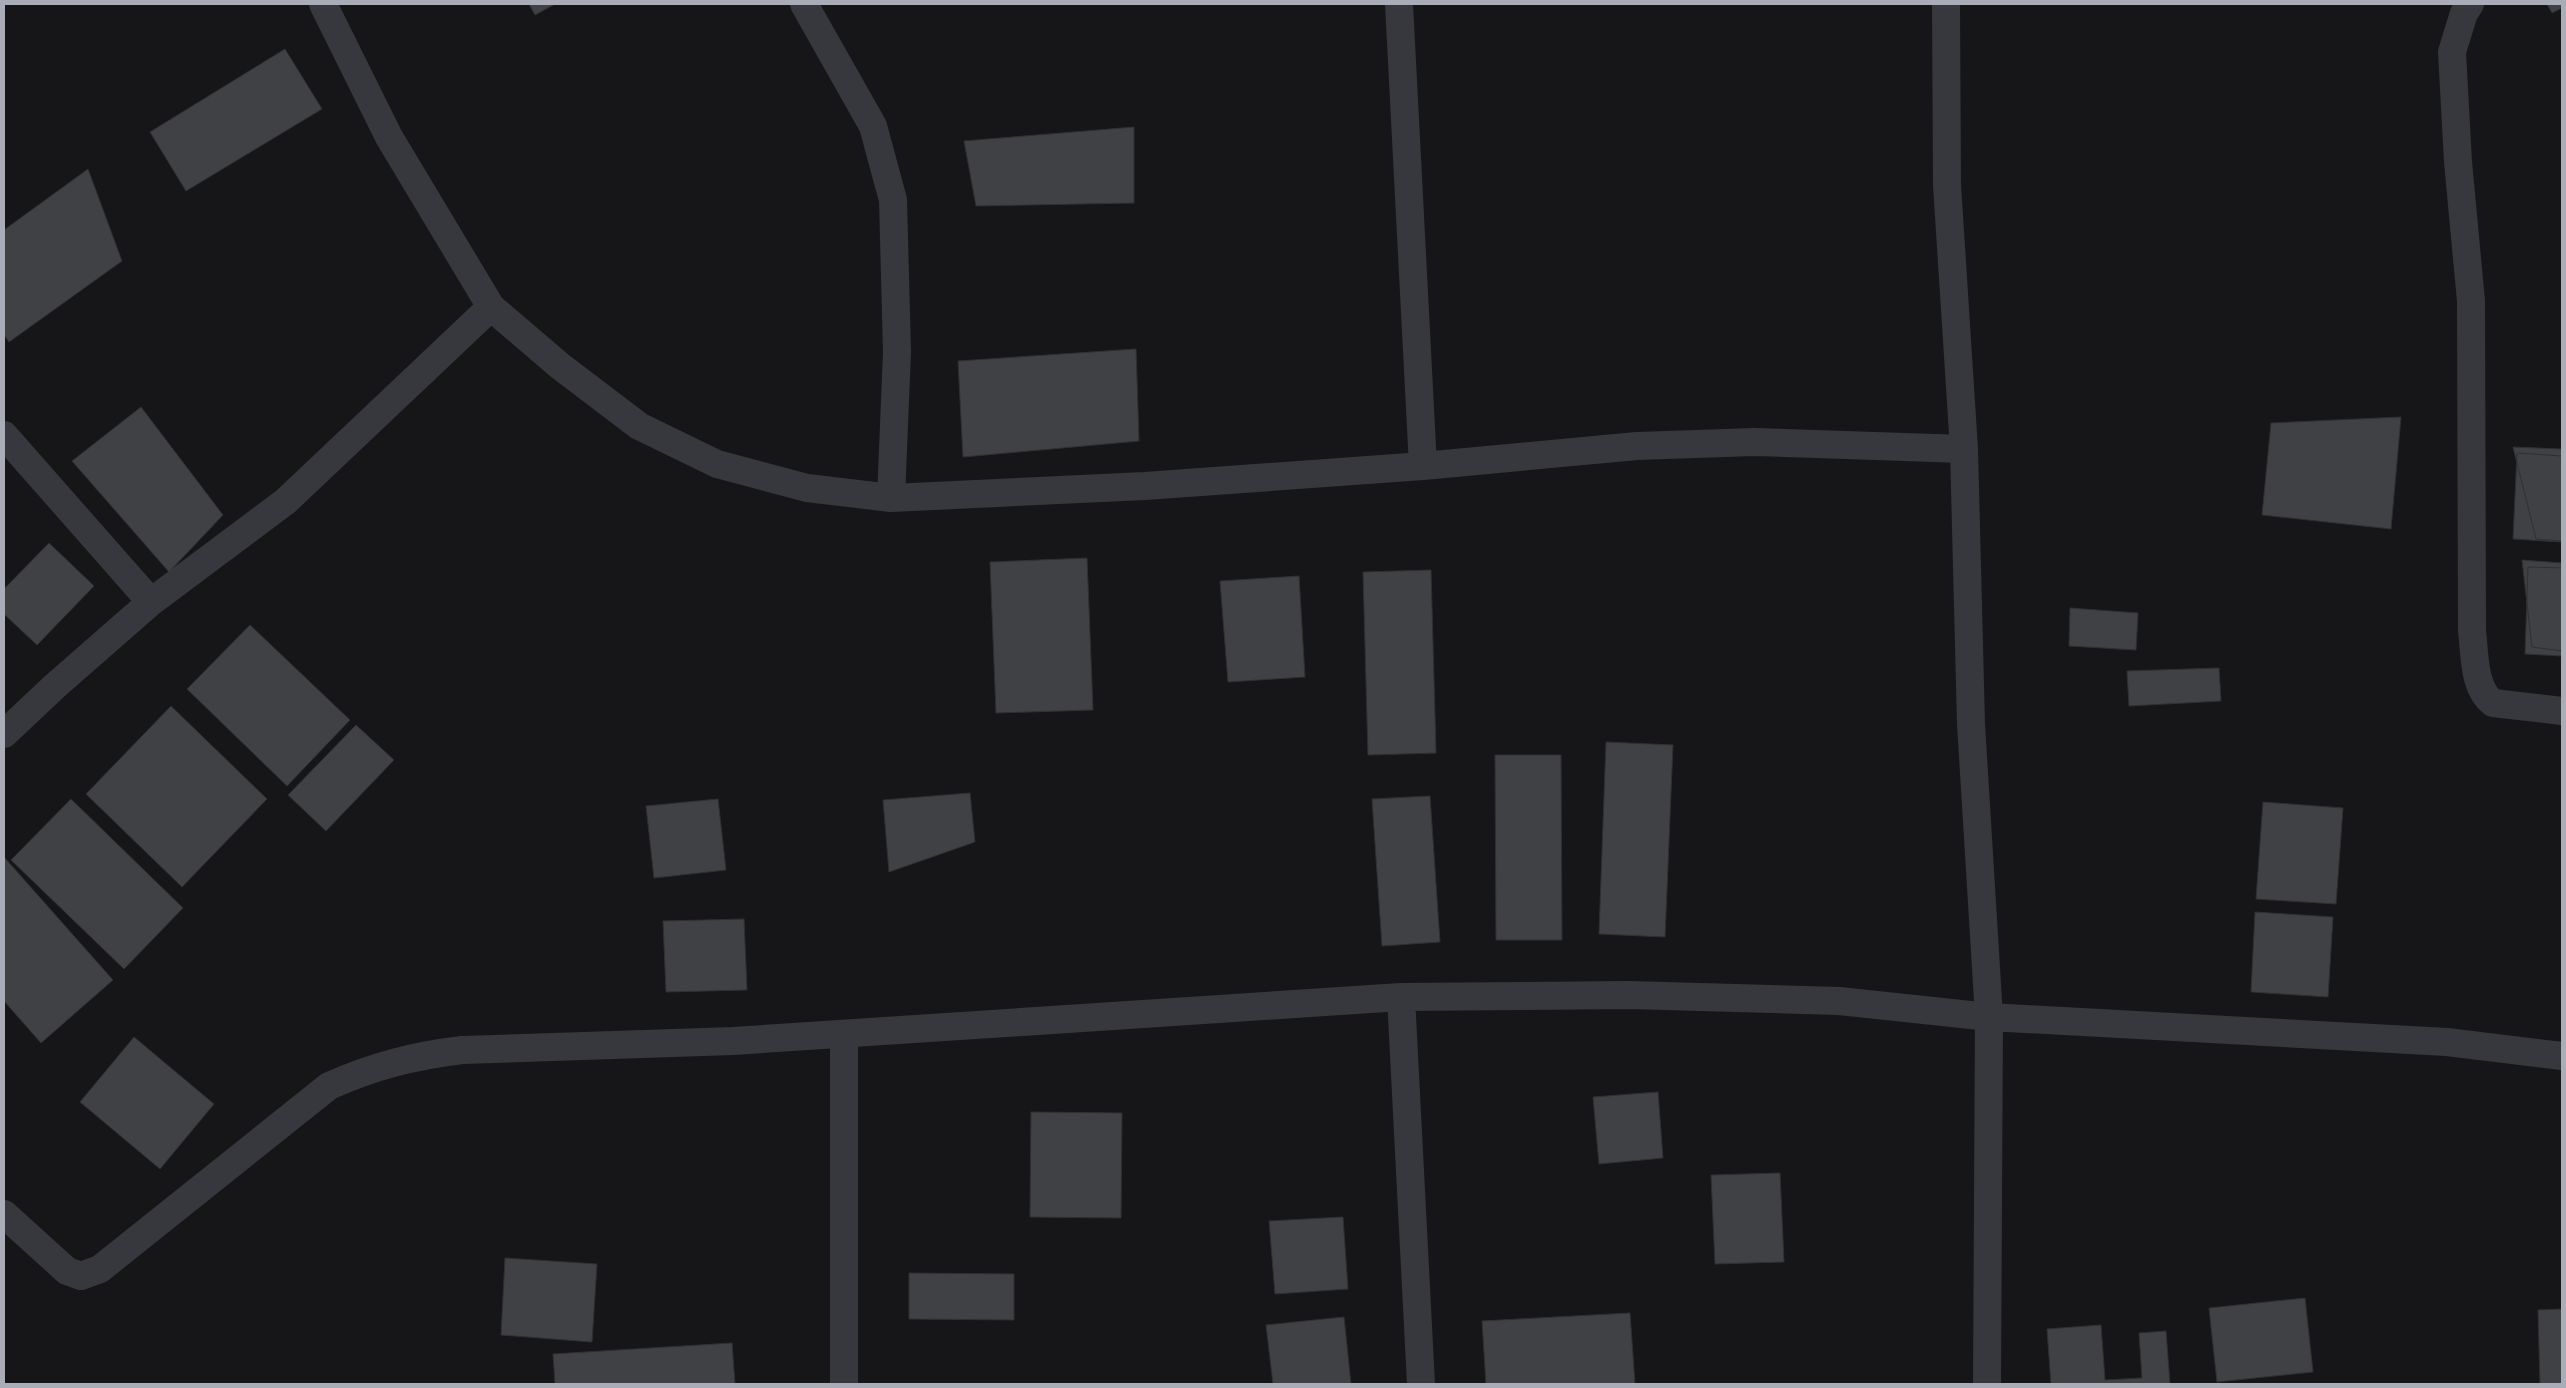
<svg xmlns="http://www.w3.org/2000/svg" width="2566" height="1388" viewBox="0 0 2566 1388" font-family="Ubuntu,sans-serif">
  <rect width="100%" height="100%" fill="#161618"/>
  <path fill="#404145" stroke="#303034" d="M529,4H555L535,15Z
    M2547,4H2562V8L2552,13Z
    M285,49L322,109L186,191L150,132Z
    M1134,127V203L976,206L964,141Z
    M88,169L122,261L9,342L4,335V230Z
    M1136,349L1139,441L963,457L958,361Z
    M141,407L223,515L169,572L72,461Z
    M2401,417L2391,529L2262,515L2271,423Z
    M2513,447L2562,449V541L2536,539Z
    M2517,453L2562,456V542L2513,539Z
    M49,543L94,586L37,645L4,614V589Z
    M1087,558L1093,710L996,713L990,562Z
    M2522,560L2562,563V651L2532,647Z
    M2528,567L2562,568V656L2525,654Z
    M1431,570L1436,753L1368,755L1363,572Z
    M1299,576L1305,677L1228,682L1220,581Z
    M2070,608L2138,613L2136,650L2069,646Z
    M250,625L350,720L287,786L187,689Z
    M2219,668L2221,701L2129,706L2127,671Z
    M171,706L267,799L182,887L86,794Z
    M356,725L394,760L326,831L288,795Z
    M1606,742L1673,745L1665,937L1599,934Z
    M1495,755H1561L1562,940H1496Z
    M970,793L975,842L889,872L883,800Z
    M1430,796L1440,942L1382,946L1372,799Z
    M71,799L183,908L124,969L11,860Z
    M718,799L726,870L654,878L646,806Z
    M2263,802L2343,808L2336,904L2256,899Z
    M4,857L113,980L41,1043L4,1001Z
    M2255,912L2333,917L2328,997L2251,992Z
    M744,919L747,990L666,992L663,921Z
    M134,1037L214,1104L160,1169L80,1102Z
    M1658,1092L1663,1158L1599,1164L1593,1097Z
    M1031,1112L1122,1113L1121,1218L1030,1217Z
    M1780,1173L1784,1262L1715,1264L1711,1175Z
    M1343,1217L1348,1289L1275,1294L1269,1221Z
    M505,1258L597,1264L592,1342L501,1335Z
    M909,1273L1014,1274V1320L909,1319Z
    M2305,1298L2313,1372L2217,1382L2209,1308Z
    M2562,1309V1384H2540L2538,1310Z
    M1630,1313L1635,1384H1486L1482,1321Z
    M1344,1317L1351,1384H1273L1266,1325Z
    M2101,1325L2105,1380L2142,1378L2139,1333L2166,1331L2170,1384H2051L2047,1329Z
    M732,1343L735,1384H555L553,1354Z"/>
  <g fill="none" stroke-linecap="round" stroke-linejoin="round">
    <path stroke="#37383d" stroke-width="28" d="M323,4L389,137L491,307L560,366L639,426L717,464L807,488L891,498L1145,486L1423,466L1637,446L1754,442L1964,449
      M804,4L873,126L893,200L897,352L891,498
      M1399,4L1423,466
      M1946,4L1947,185L1964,449L1971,724L1989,1017L1987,1384
      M2470,4L2464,13L2452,52L2458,162L2471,301L2472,631C2475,654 2473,688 2493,703L2562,711
      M4,435L151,602
      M4,734L55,686L151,602L286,501L491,307
      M1401,997L1421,1384
      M4,1214L67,1271L81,1276L100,1269L329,1086C374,1066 413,1056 462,1050L733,1041L1401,997L1629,995L1839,1001L1989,1017L2447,1042L2562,1056
      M844,1384V1035"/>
  </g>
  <rect width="2566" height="1388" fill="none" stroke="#a8adb8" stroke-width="10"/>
</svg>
